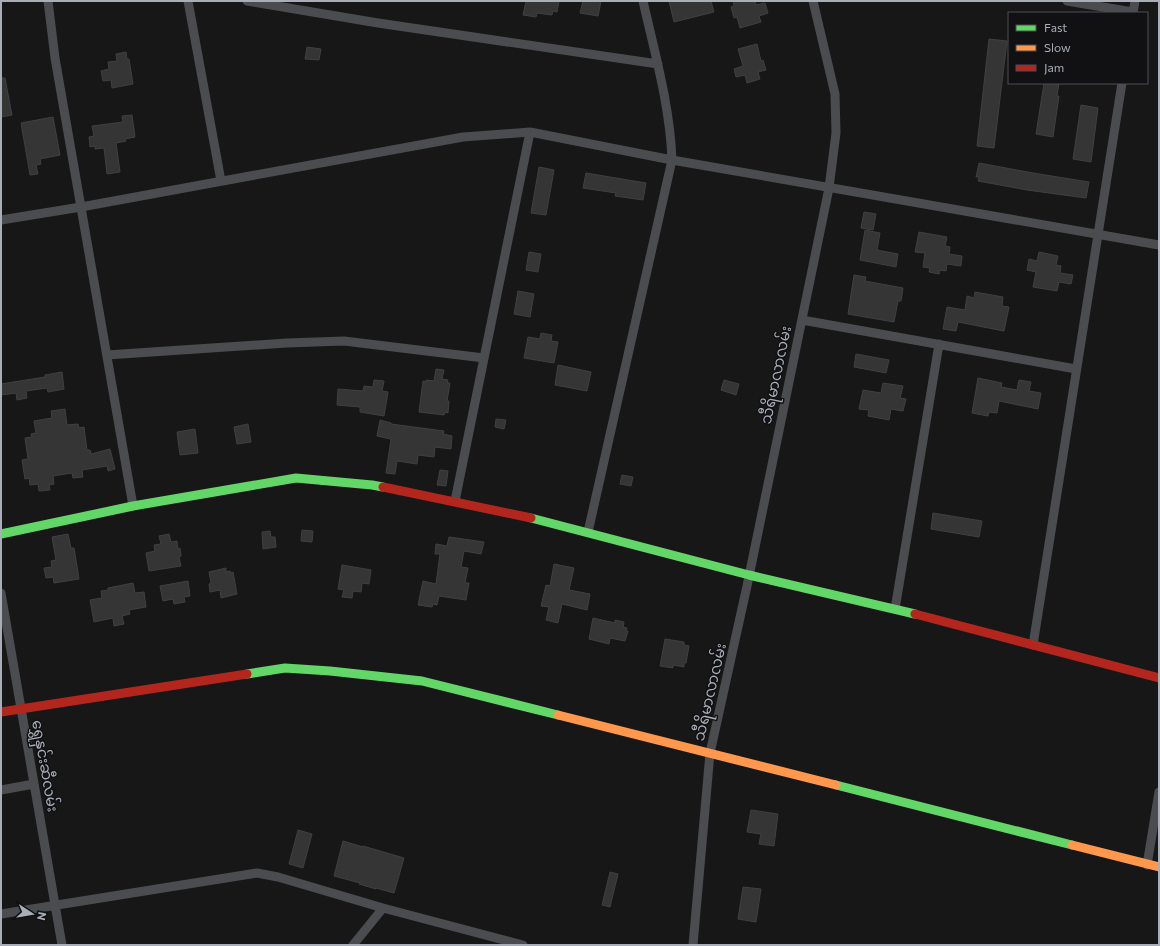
<svg xmlns="http://www.w3.org/2000/svg" width="1160" height="946" font-family="Commissioner,'Noto Sans Myanmar',sans-serif">
<rect width="100%" height="100%" fill="#171717"/>
<path fill="#353536" stroke="#3f4043" d="M526,1H559L557,12L553,11L552,15L537,13L536,17L523,15Z
M583,1H601L598,16L580,13Z
M669,1H711L714,12L674,22Z
M733,1H755L756,5L765,3L768,13L759,16L761,22L740,28L737,17L734,18L731,7L734,6Z
M989,39L1007,41L994,148L977,146Z
M757,44L761,61L763,60L766,70L758,72L760,79L747,83L745,75L736,77L734,69L743,66L738,49Z
M307,47L321,49L319,60L305,59Z
M126,52L127,59H129L133,84L112,88L111,80L103,81L101,71L109,69L108,62L117,61L116,54Z
M1,78H5L12,115L1,117Z
M1044,83H1059L1057,96H1059L1053,137L1036,134Z
M1081,105L1098,108L1091,162L1073,159Z
M132,115L135,137L125,139L126,141L116,143L120,172L107,174L104,148L95,149V146L90,147L89,137L94,136L92,126L123,122L122,116Z
M53,117L60,155L40,159L41,164L36,165L38,174L30,175L21,123Z
M979,163L1033,173L1089,182L1086,198L1027,190L978,181L979,177H976Z
M539,167L554,170L546,215L531,213Z
M586,173L646,183L643,200L615,196L616,193L583,188Z
M864,212L876,214L873,230L861,228Z
M865,230L880,233L877,250L898,254L896,267L860,260Z
M919,232L947,237L945,246L950,247L949,254L962,256L961,266L947,264L946,271L940,270L939,274L929,272L930,268L923,267L925,253L915,252Z
M529,252L541,254L538,272L526,270Z
M1039,252L1058,256L1056,265L1061,266L1060,273L1073,275L1071,284L1059,282L1057,291L1033,287L1036,272L1027,270L1029,259L1037,261Z
M854,275L866,277L865,281L903,288L901,301H898L894,322L848,314Z
M518,291L534,294L530,317L514,314Z
M975,292L1003,297L1002,306L1009,307L1004,331L958,322L956,331L943,329L947,307L965,310L967,296L974,298Z
M541,333L552,335L551,341L558,342L554,363L524,358L528,337L540,339Z
M856,354L889,360L886,373L854,367Z
M558,365L591,372L587,391L555,385Z
M436,369L444,370L442,379L448,380L447,383H450L447,401H449L448,413L445,412L444,415L419,412L423,381L426,382V380L434,381Z
M62,372L64,389L48,392L47,388L26,391L27,398L17,400L16,393L1,395V384L45,377V375Z
M978,378L1002,383L1001,387L1017,390L1019,380L1031,382L1029,391L1041,393L1038,409L999,401L997,413L989,412L988,416L972,413Z
M374,380L384,381L382,391L388,392L384,416L360,412V407L337,405L338,389L363,391L364,386L373,387Z
M724,380L739,384L736,395L721,390Z
M883,383L903,386L900,398L906,399L903,411L891,409L889,420L868,416L869,410L859,409L863,390L881,393Z
M65,409L67,425L78,424L79,428L84,427L87,450H90L91,454L110,449L115,469L108,471L107,466L82,470L83,477L73,478L72,473L53,476L54,484L49,485L50,490L39,491L38,484L30,485L29,478L25,479L22,460L28,459L25,438L32,437L31,434L36,433L34,421L52,418L51,411Z
M496,419L506,420L504,429L495,427Z
M380,420L391,423V424L444,431L443,434L452,436L451,449L435,447L434,457L418,455L417,464L397,461L395,474L386,473L391,439L377,436Z
M248,424L251,442L237,444L234,427Z
M195,429L198,453L180,455L177,432Z
M440,470L448,471L446,486L437,485Z
M622,475L633,477L631,486L620,484Z
M933,513L982,521L979,537L931,529Z
M302,530L313,531L312,542L301,541Z
M270,531L271,537H275L276,547L263,549L262,532Z
M68,534L71,548H74L79,579L54,583L53,577L46,578L44,568L52,567L51,561L56,560L52,537Z
M169,534L171,542L177,541L178,549L180,548L181,556L179,557L181,566L149,571L146,553L155,551L154,545L161,544L159,536Z
M449,537L484,542L481,554L464,551L461,567L468,568L465,583H469L466,600L439,596L437,605L433,604L432,607L418,605L423,581L436,584L440,554H435L436,544L447,546Z
M554,564L574,568L569,590L590,594L587,610L562,604L558,623L546,620L549,607L541,606L546,585L550,586Z
M342,565L371,570L369,584L362,583L361,592L353,591L352,598L342,597L344,590L338,589Z
M226,568V572L230,571L231,573L233,572L237,594L221,598L220,590L210,592L209,584L211,583L209,572Z
M188,581L190,596L184,597L185,602L174,604L173,599L163,601L160,586Z
M133,583L135,593L144,592L146,607L129,610L130,614L122,616L124,624L114,626L113,618L94,622L90,600L102,598L101,591L108,590V588Z
M593,618L615,623V620L624,622L623,627L627,628L626,631H628L625,641L610,638L609,644L589,639Z
M665,639L684,642V645L689,646L686,663H684V667L673,665V668L660,666Z
M751,810L778,814L774,846L759,844L761,834L747,832Z
M298,830L312,834L303,868L289,864Z
M343,841L363,847V846L404,858L394,893L376,888V889L359,884L360,883L334,876Z
M610,872L618,874L610,907L602,905Z
M743,887L761,889L756,922L738,919Z"/>
<g fill="none" stroke-linecap="round" stroke-linejoin="round">
<path stroke="#4b4c50" stroke-width="9" d="M48,1L55,58L133,506
M188,1L221,181
M247,1L378,23L658,64
M1067,1L1133,12
M1133,13L1135,1
M1,220L81,207L463,137L530,132L672,160L1159,245
M802,320L1076,369
M107,355L287,343L344,341L484,358
M455,501L530,132
M588,532L672,160C670,106 655,54 643,1
M1,593L62,945
M895,609L939,344
M1033,645L1122,83
M1,790L34,784
M1147,865L1159,792
M1,914L257,873L278,877L383,908L523,945
M353,945L383,908
M693,945L710,753L747,586L829,188L836,133L835,94L813,1"/>
<path stroke="#63d668" stroke-width="9" d="M531,518L749,575L915,614
M1,534L133,506L296,478L372,485L383,487
M247,674L285,668L330,671L422,681L558,715
M836,785L1072,845"/>
<path stroke="#ff974d" stroke-width="9" d="M558,715L836,785
M1072,845L1159,867"/>
<path stroke="#b3261e" stroke-width="9" d="M383,487L531,518
M915,614L1159,678
M1,712L247,674"/>
</g>
<g text-anchor="middle" stroke-width="3" stroke-linejoin="round" paint-order="stroke">
<g font-size="15" fill="#a8adb8" stroke="#111113">
<text transform="translate(776 375) rotate(-78)" y="5">သီရိမာလာလမ်း</text>
<text transform="translate(710 692) rotate(-77)" y="5">သီရိမာလာလမ်း</text>
<text transform="translate(45 766) rotate(80)" y="5">ရွှေနှင်းဆီလမ်း</text>
</g>
</g>
<rect width="1160" height="946" fill="none" stroke="#a8adb8" stroke-width="4"/>
<rect x="1008" y="12" width="140" height="72" fill="#111113" stroke="#4d4f55"/>
<rect x="1016" y="25" width="20" height="6" fill="#63d668" stroke="#4d4f55"/>
<text x="1044" y="32" font-size="12" fill="#a8adb8">Fast</text>
<rect x="1016" y="45" width="20" height="6" fill="#ff974d" stroke="#4d4f55"/>
<text x="1044" y="52" font-size="12" fill="#a8adb8">Slow</text>
<rect x="1016" y="65" width="20" height="6" fill="#b3261e" stroke="#4d4f55"/>
<text x="1044" y="72" font-size="12" fill="#a8adb8">Jam</text>
<g transform="translate(32 914) rotate(102)" stroke="#111113" stroke-width="3" paint-order="stroke">
<path d="M0-3L7 15L0 10L-7 15Z" fill="#a8adb8"/>
<text y="-6" font-size="11" font-weight="bold" text-anchor="middle" fill="#a8adb8">N</text>
</g>
</svg>
